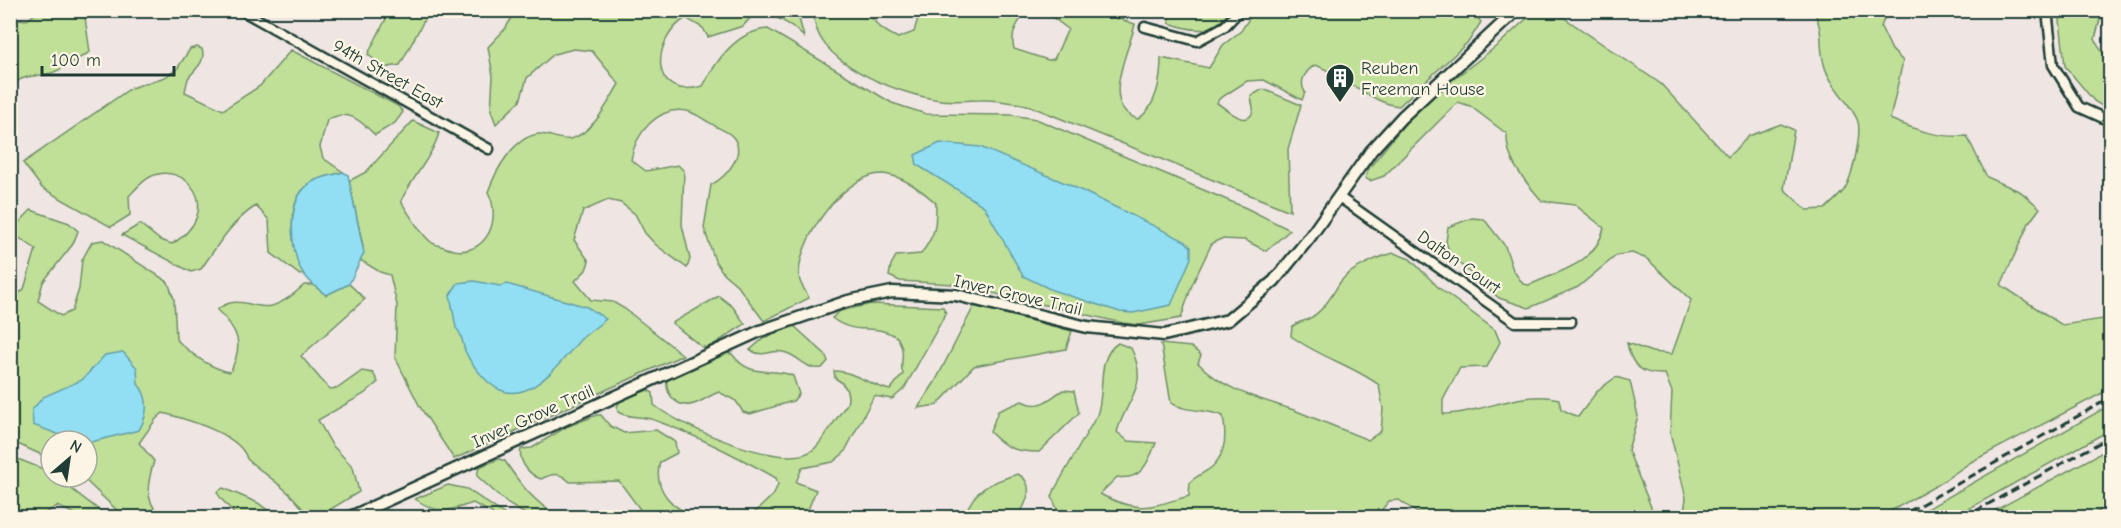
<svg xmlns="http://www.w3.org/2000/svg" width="2121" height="528" font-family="'Comic Neue',sans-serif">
<rect width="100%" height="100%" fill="#efe6e3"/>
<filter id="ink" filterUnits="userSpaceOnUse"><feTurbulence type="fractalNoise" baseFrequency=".0167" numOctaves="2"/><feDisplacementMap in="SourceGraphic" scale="12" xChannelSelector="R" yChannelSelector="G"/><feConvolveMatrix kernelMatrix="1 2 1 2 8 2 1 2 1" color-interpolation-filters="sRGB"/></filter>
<g filter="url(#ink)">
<path fill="#c0e098" stroke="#708e66" stroke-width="1.5" d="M40,10L84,11L90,52C78,58 62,71 48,74C33,77 21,74 11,88V18L27,20Z
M390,11H429L400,65L383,68L368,54Z
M516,11H748L753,15L743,26L708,37L703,28L686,18C651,39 648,102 703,86C716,61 736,31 768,29L892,103L926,114L1012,115L1036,119L1246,208L1290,230L1266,251L1245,240L1221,239L1212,243L1192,285L1181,318L1139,325L1123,323L953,284L900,281L889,276L891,265L896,256L921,254C936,233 936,228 936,203C924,192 905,178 889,175C848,165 792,245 800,281C802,287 807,293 809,298L764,321L737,285L724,274L715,261L704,228L711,185C726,177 748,153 732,136C727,131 717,128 712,124C704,120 696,113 687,111C658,105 635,134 631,160L646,171L678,165L684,171L682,225L690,259L687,268L656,245L645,233L635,214L621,203L608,200L583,211L574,240L589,261L586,270L575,281L591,300L613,302L625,309L683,355L454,459L420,407L395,357L397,305L390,275L380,272L360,260L363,246L349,181L366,172L413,121L439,133C432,157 412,178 401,201C409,214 419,232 431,242C434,244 440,246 444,247C482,263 504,223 488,192C496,170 513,138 538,134C548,133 560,141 570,139C593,134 608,102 619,84L592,51L574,49L554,54L527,78L520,101L496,124L491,111L493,76L488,47L505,29Z
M765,11H797L804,37L792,26Z
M814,11H869C874,25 884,31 898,38L914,32L920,11H1026C1017,24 1010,33 1014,49L1048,60L1054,59L1068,29L1044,11H1094L1135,24C1130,50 1098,106 1138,119C1157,107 1161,78 1161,58L1209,68L1223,45L1241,31L1254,11H1472L1481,22L1469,41L1399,106C1375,104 1357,84 1334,77L1331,72L1316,65C1306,70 1298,81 1305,92L1302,100L1264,80L1247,81L1219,99L1217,103C1226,108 1247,130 1253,111C1254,106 1251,102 1251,96L1263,89L1301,105L1288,149L1290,211L1027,105C1013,103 996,99 981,100C967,100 954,102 940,100C898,94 810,62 814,11Z
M1170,11V10L1230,11C1212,35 1195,32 1169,23Z
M1535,11H1554L1661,84L1728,157L1749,136L1781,124L1794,130L1784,189L1807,210L1825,209C1831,203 1839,197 1844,190C1852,178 1863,132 1857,119C1848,100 1829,85 1824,64C1818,42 1825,35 1814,11H1887L1881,27L1892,50L1903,61L1890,119C1916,130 1938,138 1967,136L1987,177L2021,192L2040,208L2029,223L2001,285L2062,325L2110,318V389L1971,462L1939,484L1880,517H1674L1684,512L1686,498L1670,432L1672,392L1665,374C1641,375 1631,366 1627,343L1652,352L1672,354L1691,300L1647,259L1632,253L1617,255L1578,287L1529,308L1499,298L1451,256L1446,242L1448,227L1472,218L1484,219L1505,246L1513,270L1523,284L1529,285C1560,271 1595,264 1604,228L1575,205L1542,201C1525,180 1506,163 1507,134L1470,106L1458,102L1384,176L1370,181L1365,178L1369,168L1419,106L1498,45Z
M2059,11H2109L2100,19L2095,39L2102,52L2110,58V111L2094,101L2065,66Z
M197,47L202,49C206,62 196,68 189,77C187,80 186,87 185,92L223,110L260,86L291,50L398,106L403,112L395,123L375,135C360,120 348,108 327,120L320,147L323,158L343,172C334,175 320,177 312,182C284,199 290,249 304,273L300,275L271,253L269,220L256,206C231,222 218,245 201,269L191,272L122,235L140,224L160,240L172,244C227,210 185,159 150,177C142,181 135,190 129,196L130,215L111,227L42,188L23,163L131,88L165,77L177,69L190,49Z
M31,210L69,223L78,231L73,244L43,282L38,301L61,316L72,311L79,289L82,260L92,242L103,240L168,282L174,299L176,339C191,354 209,368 230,372C244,345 239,330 217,310C237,293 254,310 272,306C285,302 294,294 304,285H313L326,295L349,284L365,299L301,356L329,389L338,388L362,371L373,373L378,382L364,394L318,420L332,445L353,467L359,492L318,517H307C299,496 265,475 247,459C241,434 186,419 163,413L156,419L139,443L154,461C147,484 144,497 160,517H124L82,477H87V441H51V459L11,441L10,296L15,297L24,289L36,249L15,235L12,230Z
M1394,253L1410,259L1439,288L1495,330L1500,342L1487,367L1460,368L1443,400V414C1481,414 1521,389 1559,399L1561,409L1578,417L1598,390L1616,377L1630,381L1638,416L1628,450L1655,517H1423L1399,500L1389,501L1375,518H1075L1057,509L1052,497L1055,489L1097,415C1106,391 1095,358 1118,343L1131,348C1150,387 1127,397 1117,432L1128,441L1156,443C1148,463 1141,481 1117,477L1100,494C1139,514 1150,507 1189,496L1190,482C1197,475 1207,472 1213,466C1227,452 1226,433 1223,416C1205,408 1188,413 1171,403L1161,344L1191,347L1201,355L1198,363C1226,392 1258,398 1294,410C1319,420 1343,430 1368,440L1381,431L1383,409L1379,385C1352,365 1319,357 1291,336L1292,327C1298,321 1305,322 1312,317C1325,309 1333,293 1341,281C1350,269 1380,256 1394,253Z
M719,296L733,307L745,324L710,347H702L672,323Z
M871,304L943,307L946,313L904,389L892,399L874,396L844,453L833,462L802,468L796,482L816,490L805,517H750L774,494L778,484L776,478C737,456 696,435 654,420C642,415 629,419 618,412L617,407L620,400L648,390L653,393L654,405C678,425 787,474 814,449C823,441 838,415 847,404C850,392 846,384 835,378L834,371C852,370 871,386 890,390L903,374C898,361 908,355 897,337C873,322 856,337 832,318L840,311Z
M974,306L1072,331L1066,349L974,366L937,405L918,408L935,382Z
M794,326L825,354L828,361L822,368C806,371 799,355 783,352C769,349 765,359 750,350L764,338Z
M726,353L732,354C752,381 772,366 793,376L799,394L793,401L750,414L743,412L736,401L719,392C710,395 703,401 694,404C678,409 665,395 667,380Z
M1063,390L1074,391L1079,413L1039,452C1016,452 1005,448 990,432L998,411L1022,401C1040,410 1047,400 1063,390Z
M2110,405V430L1954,517H1913Z
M597,415H601L610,426L624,433L656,430L675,442L677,453L660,462C652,490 674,511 699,517H652L642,512L619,481L570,482C560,472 553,473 541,479C529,475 518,461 521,449L532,448L566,427Z
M2110,448V502L2092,517H1983Z
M10,456L51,472V477H56L108,517H82L57,506L39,517H11Z
M499,459L505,461C521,486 533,500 558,517H530L508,504L477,476L479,467Z
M1018,474C1036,484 1027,502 1018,517H966C967,513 967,508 970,504C979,486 1001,479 1018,474Z
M448,485L467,489L508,517H494L492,513L473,503C447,512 439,515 415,499Z
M223,488L258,503L277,517H236C229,504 222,503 217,492Z"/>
<path fill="#92dff3" stroke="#649ea7" stroke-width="1.5" d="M940,143L980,147L1070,185L1185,241L1191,247V258L1171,305L1133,313L1120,312L1052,290L1023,276L984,206L917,165L915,155Z
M343,172L348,175L364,253L349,284L326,295C314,286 301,275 297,260C290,236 288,196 312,182C320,177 334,175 343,172Z
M474,281L500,286L507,284L587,307L606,319C598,326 588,332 581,339C560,362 525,415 488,382C481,375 470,362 466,353C462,345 463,334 456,328L450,295L458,283Z
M123,352L137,368L138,384C150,398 148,415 139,430L91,442L74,440L33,425L32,410L43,397L82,380L105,355Z"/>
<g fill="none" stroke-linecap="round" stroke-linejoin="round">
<g stroke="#1f3d34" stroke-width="13">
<path id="minor" d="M241,10L489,149
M2047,10L2053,65L2079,107L2110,121
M1145,27L1197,41L1225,26L1240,10
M1339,197L1515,322H1571"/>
</g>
<g stroke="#1f3d34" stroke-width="15">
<path id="tertiary" d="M348,518L760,331L848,301L892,292L956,295L1087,327L1164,335L1228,320L1274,281L1310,237L1371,151L1402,117L1517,10"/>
</g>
<use href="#minor" stroke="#fcf5e5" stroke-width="8"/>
<use href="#tertiary" stroke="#fcf5e5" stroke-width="10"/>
<path stroke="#1f3d34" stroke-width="3" stroke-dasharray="9 4.5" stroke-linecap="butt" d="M1897,518L2110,398
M1963,518L2110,437"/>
</g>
</g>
<defs>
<g id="building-pin" transform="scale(1.5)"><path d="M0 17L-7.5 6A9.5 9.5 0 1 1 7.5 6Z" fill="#1f3d34" stroke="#fcf5e5"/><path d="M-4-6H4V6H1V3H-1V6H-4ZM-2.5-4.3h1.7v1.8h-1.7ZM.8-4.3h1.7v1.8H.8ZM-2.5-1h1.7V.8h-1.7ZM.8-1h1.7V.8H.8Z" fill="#fff"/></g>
</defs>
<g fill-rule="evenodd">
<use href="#building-pin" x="1340" y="78"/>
</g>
<g text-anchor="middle" stroke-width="4.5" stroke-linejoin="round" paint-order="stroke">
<g font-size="18" fill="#1f3d34" stroke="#fcf5e5" text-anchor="start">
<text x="1361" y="74">Reuben<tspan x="1361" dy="21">Freeman House</tspan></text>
</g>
<g font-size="18" fill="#1f3d34" stroke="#fcf5e5">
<text transform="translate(388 74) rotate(29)" y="6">94th Street East</text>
<text transform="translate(1459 262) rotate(35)" y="6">Dalton Court</text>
<text transform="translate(1018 295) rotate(13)" y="6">Inver Grove Trail</text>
<text transform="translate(533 416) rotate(-24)" y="6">Inver Grove Trail</text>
</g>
</g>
<rect width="2121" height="528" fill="none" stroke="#fcf5e5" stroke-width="36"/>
<rect x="18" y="18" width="2085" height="492" fill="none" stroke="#1f3d34" stroke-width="2" filter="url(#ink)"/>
<g transform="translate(69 459) rotate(29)"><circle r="28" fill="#fcf5e5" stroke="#a4ab9e" stroke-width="1.5"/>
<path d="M0-4.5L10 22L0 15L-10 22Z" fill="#1f3d34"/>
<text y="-9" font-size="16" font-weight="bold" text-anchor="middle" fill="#1f3d34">N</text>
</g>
<path d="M42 66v9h132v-9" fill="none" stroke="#1f3d34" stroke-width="3"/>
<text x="51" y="66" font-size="18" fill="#1f3d34" stroke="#fcf5e5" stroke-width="4.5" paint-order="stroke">100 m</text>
</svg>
